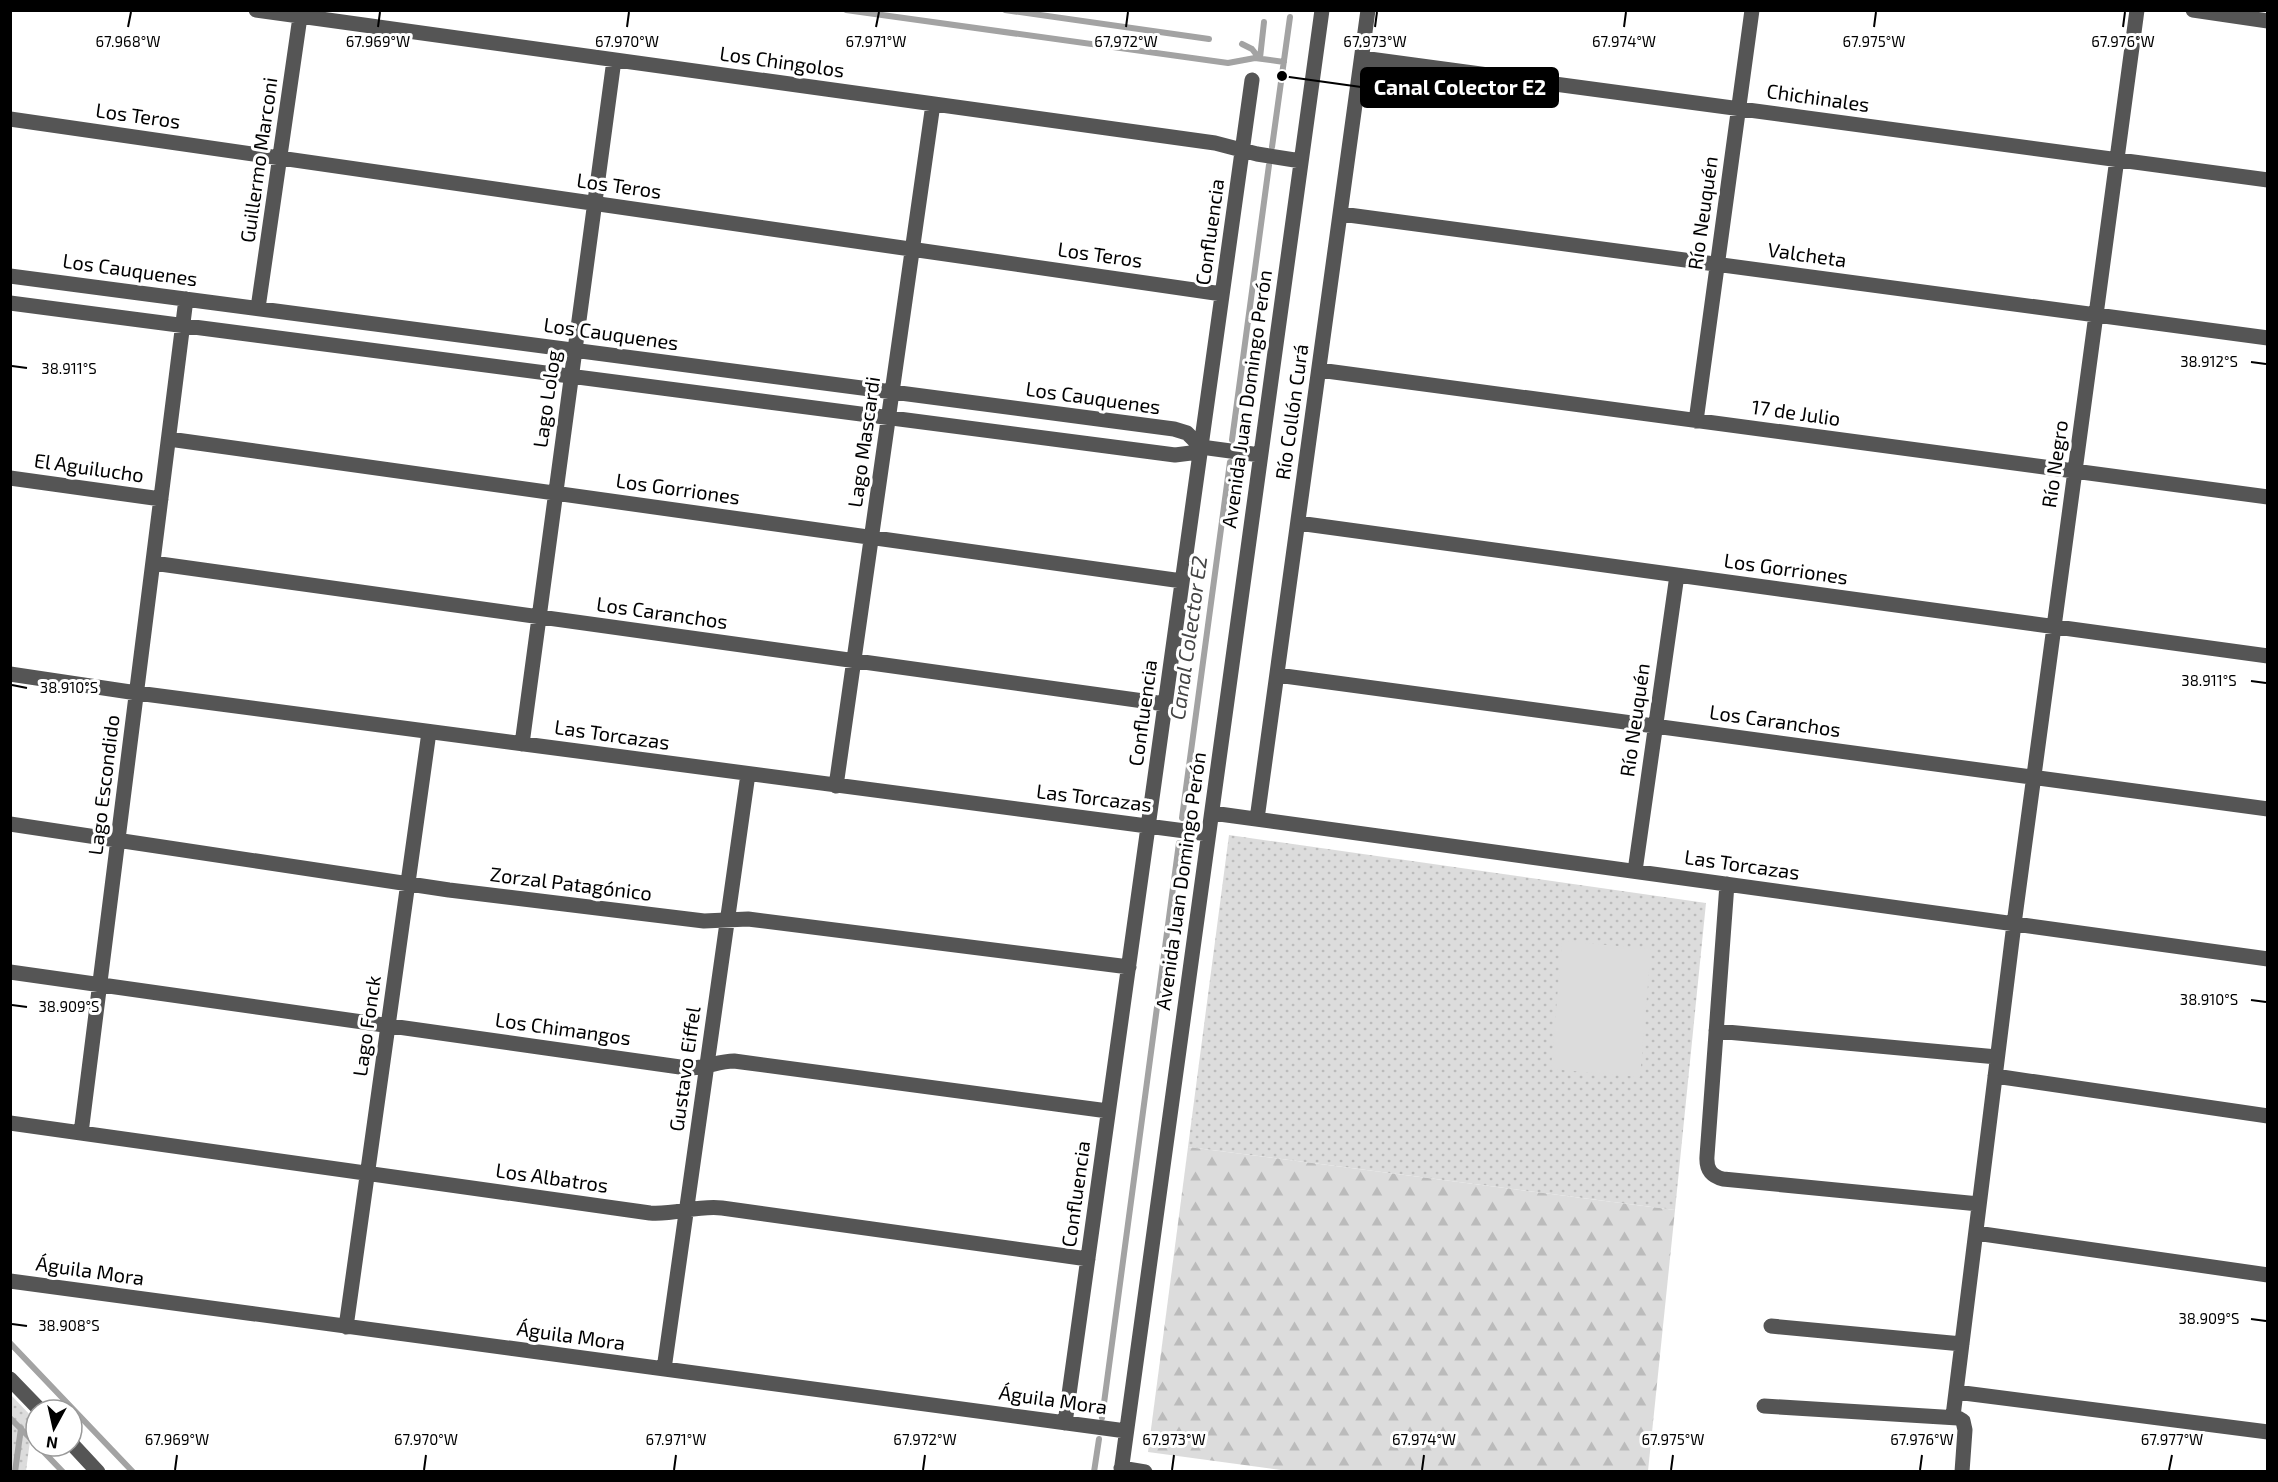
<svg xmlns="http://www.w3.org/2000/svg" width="2278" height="1482" font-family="'Exo 2',sans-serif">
<defs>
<pattern id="grass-dots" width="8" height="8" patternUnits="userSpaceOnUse" patternTransform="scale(1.5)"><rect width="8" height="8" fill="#dcdcdc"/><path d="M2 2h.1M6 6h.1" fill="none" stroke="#bbb" stroke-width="1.8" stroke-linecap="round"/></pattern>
<pattern id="forest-firs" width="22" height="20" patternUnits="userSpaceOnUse" patternTransform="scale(1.5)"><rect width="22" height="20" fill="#dcdcdc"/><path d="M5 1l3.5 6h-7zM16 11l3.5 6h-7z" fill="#bbb"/></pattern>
</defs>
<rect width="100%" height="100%" fill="#fff"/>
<path fill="url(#grass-dots)" d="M1229,835L1706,903L1675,1210L1188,1147Z
M11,1395L33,1418L26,1471H11Z"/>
<path fill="url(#forest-firs)" d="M1188,1147L1675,1210L1648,1471L1296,1472L1148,1452Z"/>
<path fill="#dcdcdc" d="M1562,941L1651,949L1640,1077L1551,1069Z"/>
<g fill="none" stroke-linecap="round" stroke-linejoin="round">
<path stroke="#a3a3a3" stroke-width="6" d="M846,10L1228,63L1255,58L1284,62
M1005,10L1209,39
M1242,44L1252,49L1259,58
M1260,58L1264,22
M1272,147L1290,17
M1232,440L1269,165
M1182,818L1230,462
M10,1343L133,1472
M10,1418L36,1444
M1102,1418L1179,843
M38,1446L63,1472
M15,1472L21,1428
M1094,1472L1099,1439"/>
<path stroke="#555" stroke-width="15" d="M256,10L1215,143L1257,154L1301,161
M2193,10L2268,21
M1362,58L2268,180
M10,119L1222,294
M1341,214L2268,338
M10,276L1174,429L1187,433L1201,447
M10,303L1175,455L1191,453L1201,447L1260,455
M258,308L300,17
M1319,370L2268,497
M1696,421L1752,10
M169,439L1182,581
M10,478L161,499
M1298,523L2268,656
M153,563L1165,704
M10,674L137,693L1208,834
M1277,675L2268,809
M522,744L614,60
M836,786L933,104
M1212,813L2268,959
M1257,819L1368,10
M10,824L449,890L704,921L748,919L1129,967
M1635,871L1677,575
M1727,884L1707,1156C1706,1169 1711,1176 1723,1179L1979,1204
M10,972L687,1068C704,1069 718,1061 734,1061L1108,1111
M1716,1031L1997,1057
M1995,1076L2268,1116
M10,1123L650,1213C675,1215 697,1205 722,1208L1088,1259
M81,1133L186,299
M1976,1233L2268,1275
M10,1281L1126,1431
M1771,1326L1962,1344
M346,1327L429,732
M664,1369L748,774
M10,1379L40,1410
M1956,1392L2268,1432
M1764,1406L1958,1418L1963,1421L1965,1430L1962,1472
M1953,1416L2014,924L2137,10
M1065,1423L1252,80
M72,1444L98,1472
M1121,1468L1145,1472
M1121,1472L1322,10"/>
</g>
<path fill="none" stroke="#000" stroke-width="2" d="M128,27L131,12M378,27L380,12M627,27L629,12M876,27L879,12M1126,27L1128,12M1375,27L1377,12M1624,27L1626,12M1874,27L1876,12M2123,27L2125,12M2251,362L2266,364M12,366L27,368M2251,681L2266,683M12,685L27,688M2251,1000L2266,1002M12,1005L27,1007M2251,1319L2266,1321M12,1324L27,1326M175,1470L177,1455M424,1470L426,1455M674,1470L676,1455M923,1470L925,1455M1172,1470L1174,1455M1422,1470L1424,1455M1671,1470L1673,1455M1920,1470L1922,1455M2169,1470L2172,1455"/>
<g text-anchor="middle" stroke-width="6" stroke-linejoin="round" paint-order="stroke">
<g font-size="20" fill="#000" stroke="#fff">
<text transform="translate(782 62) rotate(8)" y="7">Los Chingolos</text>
<text transform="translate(1818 98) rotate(8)" y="7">Chichinales</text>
<text transform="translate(138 116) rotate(8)" y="7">Los Teros</text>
<text transform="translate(259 160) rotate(-82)" y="7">Guillermo Marconi</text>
<text transform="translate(619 186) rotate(8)" y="7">Los Teros</text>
<text transform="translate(1703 213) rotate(-82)" y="7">Río Neuquén</text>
<text transform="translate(1210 232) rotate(-82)" y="7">Confluencia</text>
<text transform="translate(1100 255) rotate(8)" y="7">Los Teros</text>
<text transform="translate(1807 255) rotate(8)" y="7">Valcheta</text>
<text transform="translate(130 270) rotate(8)" y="7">Los Cauquenes</text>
<text transform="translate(611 334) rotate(8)" y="7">Los Cauquenes</text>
<text transform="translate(1093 398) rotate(8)" y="7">Los Cauquenes</text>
<text transform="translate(547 399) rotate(-82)" y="7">Lago Lolog</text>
<text transform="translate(1247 399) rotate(-82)" y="7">Avenida Juan Domingo Perón</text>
<text transform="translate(1292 412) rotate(-82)" y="7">Río Collón Curá</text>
<text transform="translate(1796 413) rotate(8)" y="7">17 de Julio</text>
<text transform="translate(864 442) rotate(-82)" y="7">Lago Mascardi</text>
<text transform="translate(2055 464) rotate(-82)" y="7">Río Negro</text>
<text transform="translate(89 468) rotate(8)" y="7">El Aguilucho</text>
<text transform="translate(678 489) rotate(8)" y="7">Los Gorriones</text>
<text transform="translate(1786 569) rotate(8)" y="7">Los Gorriones</text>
<text transform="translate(662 613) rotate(8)" y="7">Los Caranchos</text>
<text transform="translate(1143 713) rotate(-82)" y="7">Confluencia</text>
<text transform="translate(1635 720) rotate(-82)" y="7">Río Neuquén</text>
<text transform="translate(1775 721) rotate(8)" y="7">Los Caranchos</text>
<text transform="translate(612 735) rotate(8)" y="7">Las Torcazas</text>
<text transform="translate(104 785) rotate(-83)" y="7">Lago Escondido</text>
<text transform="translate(1094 798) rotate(7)" y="7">Las Torcazas</text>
<text transform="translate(1742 865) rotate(8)" y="7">Las Torcazas</text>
<text transform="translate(1181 881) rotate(-82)" y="7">Avenida Juan Domingo Perón</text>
<text transform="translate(571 884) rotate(7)" y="7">Zorzal Patagónico</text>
<text transform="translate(367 1026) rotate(-82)" y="7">Lago Fonck</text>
<text transform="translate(563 1029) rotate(8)" y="7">Los Chimangos</text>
<text transform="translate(685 1069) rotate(-82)" y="7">Gustavo Eiffel</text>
<text transform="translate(552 1178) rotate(8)" y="7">Los Albatros</text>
<text transform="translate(1076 1194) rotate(-82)" y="7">Confluencia</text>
<text transform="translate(90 1271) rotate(8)" y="7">Águila Mora</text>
<text transform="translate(571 1336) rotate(8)" y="7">Águila Mora</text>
<text transform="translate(1053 1400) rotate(8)" y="7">Águila Mora</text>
</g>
<g font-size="21" font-style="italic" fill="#444" stroke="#fff">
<text transform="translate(1189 638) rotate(-82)" y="7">Canal Colector E2</text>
</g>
</g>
<g font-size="15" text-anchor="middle" fill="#000" stroke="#fff" stroke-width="6" stroke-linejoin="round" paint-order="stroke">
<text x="128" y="47">67.968°W</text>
<text x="378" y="47">67.969°W</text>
<text x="627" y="47">67.970°W</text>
<text x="876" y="47">67.971°W</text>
<text x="1126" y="47">67.972°W</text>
<text x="1375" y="47">67.973°W</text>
<text x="1624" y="47">67.974°W</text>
<text x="1874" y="47">67.975°W</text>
<text x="2123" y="47">67.976°W</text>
<text x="2209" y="367">38.912°S</text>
<text x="69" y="374">38.911°S</text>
<text x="2209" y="686">38.911°S</text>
<text x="69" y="693">38.910°S</text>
<text x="2209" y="1005">38.910°S</text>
<text x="69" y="1012">38.909°S</text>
<text x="2209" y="1324">38.909°S</text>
<text x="69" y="1331">38.908°S</text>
<text x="177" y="1445">67.969°W</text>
<text x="426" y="1445">67.970°W</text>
<text x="676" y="1445">67.971°W</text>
<text x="925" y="1445">67.972°W</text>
<text x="1174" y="1445">67.973°W</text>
<text x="1424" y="1445">67.974°W</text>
<text x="1673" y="1445">67.975°W</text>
<text x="1922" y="1445">67.976°W</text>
<text x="2172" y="1445">67.977°W</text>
</g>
<path fill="none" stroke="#000" stroke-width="2" d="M1282 76L1361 87"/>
<circle fill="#000" stroke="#fff" stroke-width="2" cx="1282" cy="76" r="6"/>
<rect fill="#000" stroke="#000" stroke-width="2" x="1361" y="68" width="197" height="39" rx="6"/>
<g font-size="21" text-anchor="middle" font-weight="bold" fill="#fff">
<text x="1460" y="95">Canal Colector E2</text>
</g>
<rect width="2278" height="1482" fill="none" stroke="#000000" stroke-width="24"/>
<g transform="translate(54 1428) rotate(188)"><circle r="28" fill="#ffffff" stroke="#999999" stroke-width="1.5"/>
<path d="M0-4.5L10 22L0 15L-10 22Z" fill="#000000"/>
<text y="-9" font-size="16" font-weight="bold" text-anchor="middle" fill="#000000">N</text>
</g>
</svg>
